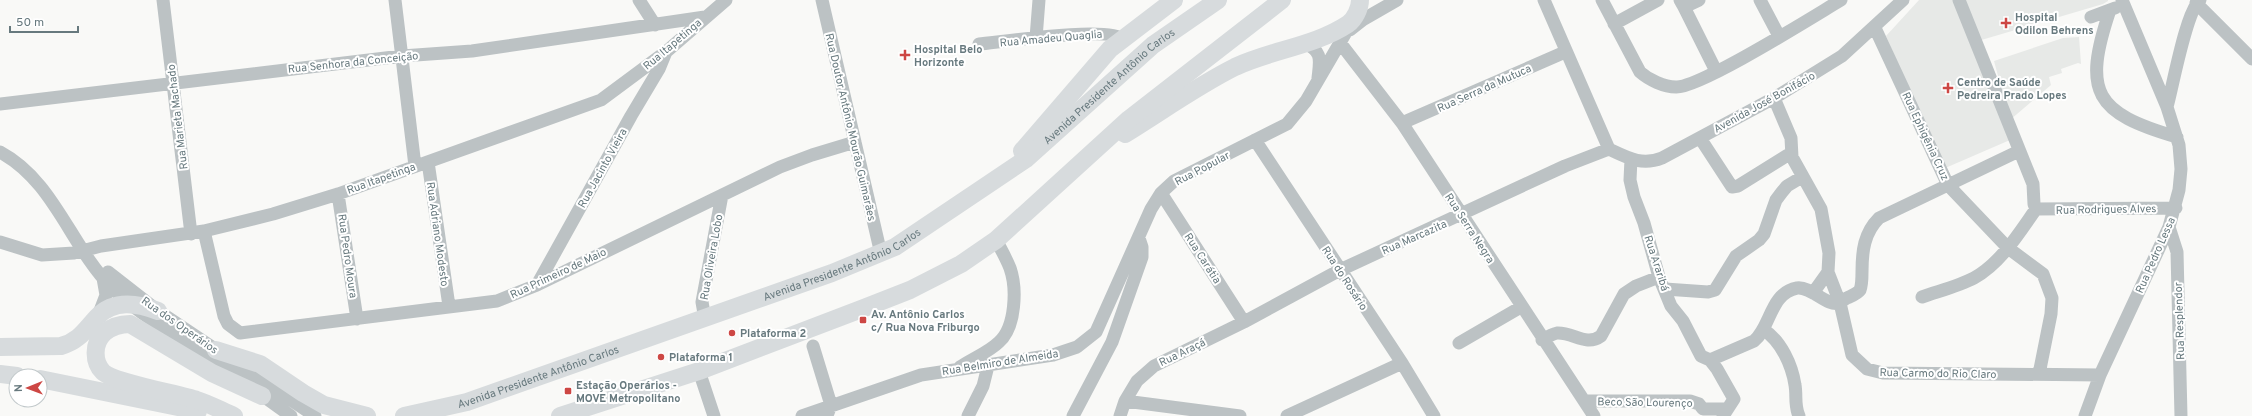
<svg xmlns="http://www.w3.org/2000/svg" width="2252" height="416" font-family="Overpass,sans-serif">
<rect width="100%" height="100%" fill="#f9f9f7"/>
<path fill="#e7e9e7" d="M1919,0H1953L2010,140L1943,169L1886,36Z
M1965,0H2108V1L2103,4L1978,41Z
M2079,37L2081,64L2078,63L2061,69L2062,73L2049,77L2051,85L2010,120L1994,61L2063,38Z"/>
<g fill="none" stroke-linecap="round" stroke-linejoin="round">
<path stroke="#bcc2c4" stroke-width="13" d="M163,0L191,234
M395,0L415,166
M639,0L655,25
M822,0L881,254
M1544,0L1609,149
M1602,0L1640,72C1649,80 1664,87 1676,87C1700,88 1814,16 1841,0
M1680,0L1684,7L1699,0
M1760,0L1779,36
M1959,0L2033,184L2034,204L2036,209
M2196,3L2252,59
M1684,7L1716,71
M2110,10C2082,93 2095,113 2177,137
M2091,17L2115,8
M1614,24L1658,0
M1875,28L1948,185L2008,248L2043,274L2052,298L2051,314L2039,374
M1350,30L1364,19L1397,0
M1036,38L1039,0
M1304,43C1323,51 1320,60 1318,78
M979,44C1001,42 1110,26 1122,39
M1341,44L1402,123L1594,416
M1774,98L1791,138L1792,157L1821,209L1829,253L1828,272L1840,303L1852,355L1867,369L1883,373L2100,375
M0,104L402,56L472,51L705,17
M2167,107C2173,86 2186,11 2200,0
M1402,123L1565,52
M1700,138L1732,187L1738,186L1791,153
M1255,140L1402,363L1434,416
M1609,149C1628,158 1642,166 1662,158L1774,98L1842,56L1903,0
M0,152C54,181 70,245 111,287C135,311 166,329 194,348C227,370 259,393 291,416
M1631,159L1630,180L1634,197L1644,223L1659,277L1671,306L1683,321L1701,356L1710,360L1717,369L1734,399L1723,416
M428,162L449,306
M1161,193L1244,322
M338,194L357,319
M2036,209L2176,208
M2169,227L2177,252L2181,416
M204,231L224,316L228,324L240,333L497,301L537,285L780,167L812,155L855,142
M0,242L42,255L74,253L101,246L204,231L273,214L338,194L601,100L667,51L726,0
M108,272L158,311L315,416
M537,285L631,116L659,69L666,52
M1665,289L1708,292L1715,290L1736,256L1759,240L1764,234L1776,200L1782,192L1787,186L1802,177
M1813,293L1828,272
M1922,297C1939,291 1959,286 1974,278C2001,263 2019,233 2036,209
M98,316L106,295L103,278
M705,319L702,302L722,195
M1764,330C1781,341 1792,365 1795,385C1797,396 1794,405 1799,416
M1542,340C1547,337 1552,334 1557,333C1573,332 1586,347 1601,336L1624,294L1636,286L1659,277
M1459,343L1521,307
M813,346L831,405L828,413
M1710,360L1754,341C1771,327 1770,293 1797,288C1811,286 1827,307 1839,303C1842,302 1844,299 1847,298C1851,296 1857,294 1860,290C1862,285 1862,277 1862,272C1862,251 1864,233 1879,218L2019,151
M960,367C972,359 989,352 999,342C1016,327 1017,288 1010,268C1006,258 1001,249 996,240
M699,371L714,416
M1125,401L1240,416
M1585,401H1690L1699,404L1703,409H1727
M802,416L921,375L1053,355L1077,347L1096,332L1151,209L1161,193L1174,181L1287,124L1306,101L1352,22
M968,416L983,386L988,366
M1073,416L1112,342L1142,257V247L1139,238
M1120,416L1125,401L1137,381L1154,366L1244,322L1340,270L1565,166L1609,149
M1287,416L1402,363
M2085,416L2100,375L2169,227L2179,190L2181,169L2179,145L2167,107L2122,0"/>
<g stroke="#d7dbdd" stroke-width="18">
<path d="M1125,134C1161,112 1197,86 1235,67C1271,50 1315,46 1348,24C1355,19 1360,8 1360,0"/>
<path d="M1022,151L1110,49L1174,0"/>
<path d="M0,347L61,346C79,341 85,330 97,317C114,299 137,303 158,311"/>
<path d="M216,350L260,364L303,393L324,405L367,416"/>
<path d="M0,374L17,376"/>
<path d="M40,379L198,411"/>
<path d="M234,416C222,411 210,404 197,400C179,394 113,382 103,372C93,362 93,343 104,333C111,327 121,324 130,324L212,373L262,396"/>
<path id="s1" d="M404,416L467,402L832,273L895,247L1026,159L1153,45L1218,0"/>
<path d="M560,416L699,371L864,308L910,290L961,264L996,240L1129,119L1282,0"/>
</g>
</g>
<g fill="#cd4744" stroke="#fff" stroke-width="1.5">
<path d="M2004 17h4v4h4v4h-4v4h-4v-4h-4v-4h4z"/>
<path d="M903 49h4v4h4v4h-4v4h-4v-4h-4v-4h4z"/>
<path d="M1946 82h4v4h4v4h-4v4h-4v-4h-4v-4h4z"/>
<rect x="859" y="316" width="8" height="8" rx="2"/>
<circle cx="732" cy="333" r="4"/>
<circle cx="661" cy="357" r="4"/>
<rect x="564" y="387" width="8" height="8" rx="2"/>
</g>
<g text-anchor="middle" stroke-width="4" stroke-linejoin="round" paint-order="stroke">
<g font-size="11" font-weight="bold" fill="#67797e" stroke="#fff" text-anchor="start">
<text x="2015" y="21">Hospital<tspan x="2015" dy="13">Odilon Behrens</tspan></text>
<text x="914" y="53">Hospital Belo<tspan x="914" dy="13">Horizonte</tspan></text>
<text x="1957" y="86">Centro de Saúde<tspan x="1957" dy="13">Pedreira Prado Lopes</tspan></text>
<text x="871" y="318">Av. Antônio Carlos<tspan x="871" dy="13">c/ Rua Nova Friburgo</tspan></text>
<text x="740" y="337">Plataforma 2</text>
<text x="669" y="361">Plataforma 1</text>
<text x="576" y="389">Estação Operários -<tspan x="576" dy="13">MOVE Metropolitano</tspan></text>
</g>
<g font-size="11" fill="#67797e" stroke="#fff">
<text transform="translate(1051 38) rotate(-5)" y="4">Rua Amadeu Quaglia</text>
<text transform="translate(672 44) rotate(-40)" y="4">Rua Itapetinga</text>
<text transform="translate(353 62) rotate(-6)" y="4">Rua Senhora da Conceição</text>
<text dy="4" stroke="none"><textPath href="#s1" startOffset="788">Avenida Presidente Antônio Carlos</textPath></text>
<text transform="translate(1484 88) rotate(-24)" y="4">Rua Serra da Mutuca</text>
<text transform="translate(1764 102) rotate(-29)" y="4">Avenida José Bonifácio</text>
<text transform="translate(177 117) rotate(-97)" y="4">Rua Marieta Machado</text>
<text transform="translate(851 127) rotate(77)" y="4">Rua Doutor Antônio Mourão Guimarães</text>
<text transform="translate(1926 136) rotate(65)" y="4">Rua Ephigênia Cruz</text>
<text transform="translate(602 168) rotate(-61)" y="4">Rua Jacinto Vieira</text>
<text transform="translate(1202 168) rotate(-28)" y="4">Rua Popular</text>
<text transform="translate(381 178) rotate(-20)" y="4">Rua Itapetinga</text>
<text transform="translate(2106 209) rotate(-1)" y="4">Rua Rodrigues Alves</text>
<text transform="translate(1470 228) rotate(57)" y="4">Rua Serra Negra</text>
<text transform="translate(438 234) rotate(82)" y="4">Rua Adriano Modesto</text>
<text transform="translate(1414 237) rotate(-24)" y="4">Rua Marcazita</text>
<text transform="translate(2155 255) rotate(-66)" y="4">Rua Pedro Lessa</text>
<text transform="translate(348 256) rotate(82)" y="4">Rua Pedro Moura</text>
<text transform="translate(711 257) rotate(-80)" y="4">Rua Oliveira Lobo</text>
<text transform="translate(1203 258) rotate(57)" y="4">Rua Carátia</text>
<text transform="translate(1657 263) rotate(72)" y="4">Rua Araribá</text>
<text dy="4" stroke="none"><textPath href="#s1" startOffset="464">Avenida Presidente Antônio Carlos</textPath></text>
<text transform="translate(558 273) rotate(-25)" y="4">Rua Primeiro de Maio</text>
<text transform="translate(1345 278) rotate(57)" y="4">Rua do Rosário</text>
<text transform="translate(2179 321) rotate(-92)" y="4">Rua Resplendor</text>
<text transform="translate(180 325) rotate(35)" y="4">Rua dos Operários</text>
<text transform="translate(1182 352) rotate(-26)" y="4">Rua Araçá</text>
<text transform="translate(1000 362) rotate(-9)" y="4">Rua Belmiro de Almeida</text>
<text transform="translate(1938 373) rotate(1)" y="4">Rua Carmo do Rio Claro</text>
<text dy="4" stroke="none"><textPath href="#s1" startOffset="140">Avenida Presidente Antônio Carlos</textPath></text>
<text transform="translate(1645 402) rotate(1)" y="4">Beco São Lourenço</text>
</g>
</g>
<g transform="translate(28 388) rotate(269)"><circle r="19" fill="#ffffff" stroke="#c2c9cb"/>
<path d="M0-3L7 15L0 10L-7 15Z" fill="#cd4744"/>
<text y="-6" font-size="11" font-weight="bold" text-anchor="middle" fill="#67797e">N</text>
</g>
<path d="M10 26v6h68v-6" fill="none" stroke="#67797e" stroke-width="2"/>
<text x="16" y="26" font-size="12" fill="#67797e" stroke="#ffffff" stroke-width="3" paint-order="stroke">50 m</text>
</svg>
